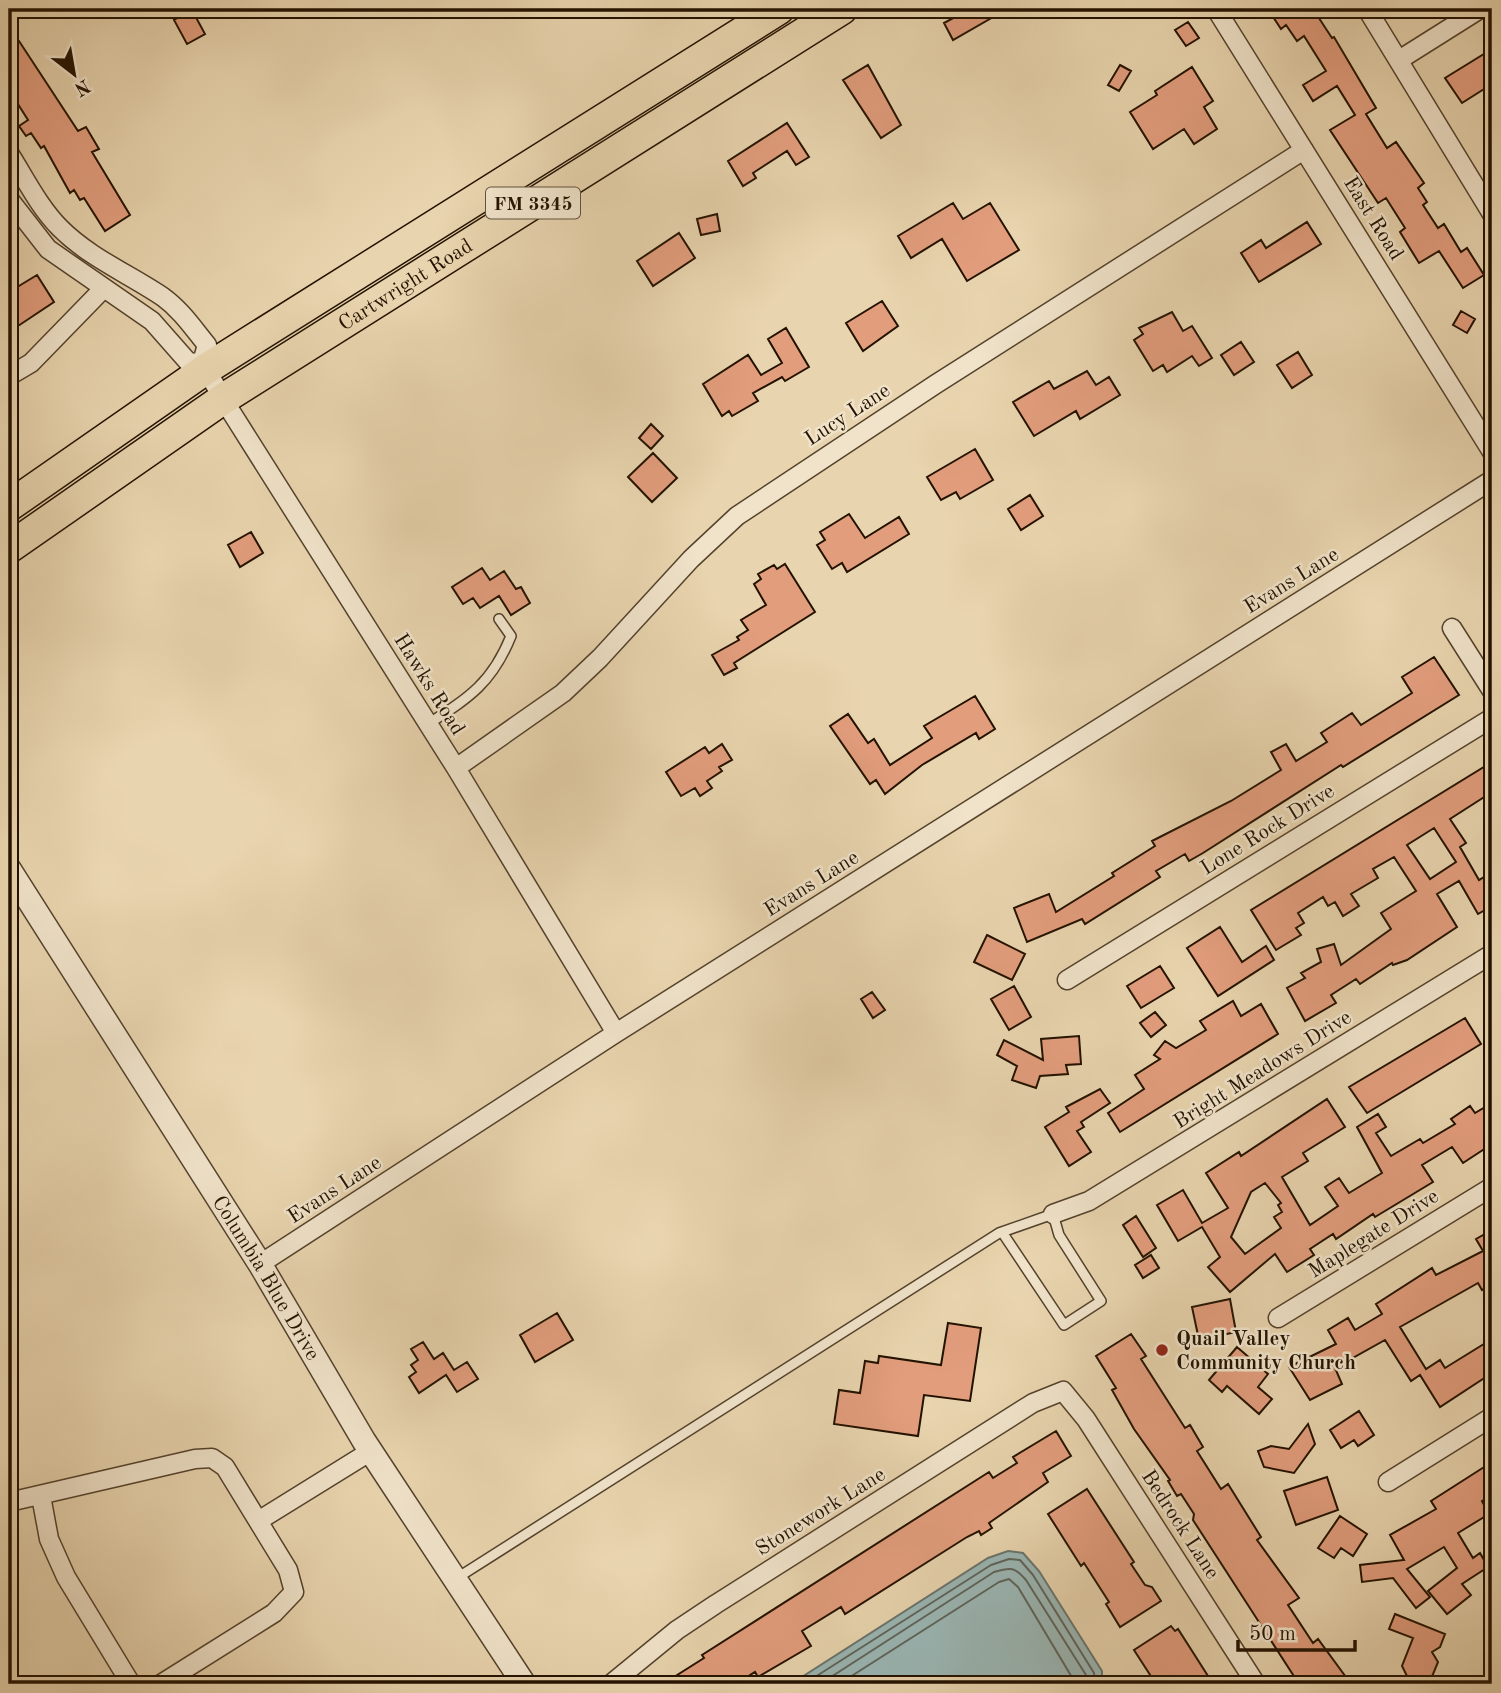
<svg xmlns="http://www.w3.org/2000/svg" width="1501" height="1693" font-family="'Old Standard TT',serif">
<rect width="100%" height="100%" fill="#e8d4ae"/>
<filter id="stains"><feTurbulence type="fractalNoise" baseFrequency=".00286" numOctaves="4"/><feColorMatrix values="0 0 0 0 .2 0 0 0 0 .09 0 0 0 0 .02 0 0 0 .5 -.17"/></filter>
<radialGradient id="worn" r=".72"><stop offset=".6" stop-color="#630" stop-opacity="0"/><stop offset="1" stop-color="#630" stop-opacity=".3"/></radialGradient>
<path fill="#9ab6b4" stroke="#6a746c" stroke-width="2" d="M1008,1551L1023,1553L1039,1571L1102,1671V1684H791L988,1558Z"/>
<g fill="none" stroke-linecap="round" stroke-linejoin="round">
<path stroke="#5e645a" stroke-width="2" d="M804,1684L991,1565L1009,1559L1020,1560L1033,1575L1094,1673L1095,1684
M820,1684L994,1572C1011,1567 1015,1567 1026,1580L1086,1675V1684
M839,1684L999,1582L1009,1579L1018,1587L1076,1684"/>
</g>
<path fill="#e29d7d" stroke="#231200" stroke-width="2" fill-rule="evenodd" d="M955,9H1007L953,40L944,23L959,15Z
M1268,9H1313L1332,38L1334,37L1376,108L1366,114L1387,148L1396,142L1424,183L1418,188L1427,202L1423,205L1438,228L1444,224L1461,252L1467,248L1484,275L1463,288L1439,251L1419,263L1400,232L1405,228L1386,198L1378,203L1330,130L1355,115L1337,86L1313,101L1303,85L1326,71L1304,36L1297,41L1286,25L1281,29Z
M192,10L205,34L187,44L174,20Z
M1188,22L1199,38L1186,46L1175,30Z
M19,41L78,131L86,127L99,149L92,152L130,215L105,231L84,198L80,200L74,190L70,193L44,146L41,148L31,133L26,136L19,126L28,120L9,90V47Z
M1492,49V84L1462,103L1445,78Z
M868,65L901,125L881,138L843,80Z
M1120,65L1131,71L1119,91L1108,85Z
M1192,67L1213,101L1204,107L1217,129L1194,144L1184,129L1153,149L1130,112L1157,95L1155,91Z
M787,123L809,157L796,165L787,151L753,173L756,178L743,186L728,161Z
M953,203L963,219L990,203L1019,250L967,281L942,239L911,258L898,236Z
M717,214L720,231L701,235L697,219Z
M1307,222L1321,244L1259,282L1241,253L1261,240L1266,248Z
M679,233L695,258L653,286L637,261Z
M37,275L54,302L9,332V292Z
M882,301L898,326L863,351L846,323Z
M1461,311L1475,319L1467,333L1453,325Z
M1172,312L1183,331L1192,326L1212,358L1199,366L1192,356L1167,372L1163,365L1153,371L1134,340L1143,334L1139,328Z
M786,328L809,367L785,381L782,377L753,393L758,401L732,416L729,411L722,416L703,384L748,355L761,375L782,363L768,339Z
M1241,342L1254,362L1234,375L1221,355Z
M1298,352L1312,375L1292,388L1277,365Z
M1087,371L1096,385L1109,377L1120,395L1080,419L1076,411L1034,436L1013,402L1049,381L1054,389Z
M651,424L663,436L651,449L639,438Z
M975,449L993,480L960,499L956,492L941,500L927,477Z
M653,453L677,478L652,502L628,477Z
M1030,495L1043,516L1021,530L1008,509Z
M849,514L865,538L899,517L909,534L847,572L842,563L832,569L817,545L825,540L820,532Z
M251,532L263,553L240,567L228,545Z
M785,564L815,612L734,663L737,668L724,675L712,655L739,640L737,637L748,630L741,620L766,605L754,584L761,579L758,574L774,565L777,569Z
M482,568L490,580L504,571L516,589L521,587L530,603L511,615L499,596L480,608L473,598L463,604L452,587Z
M1434,657L1459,695L1343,767L1341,765L1203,853L1189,861L1185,854L1156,871L1160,877L1085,924L1082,919L1027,942L1014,908L1049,894L1056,912L1114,876L1112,873L1155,846L1152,841L1231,801L1281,770L1271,752L1286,744L1296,761L1327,742L1321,733L1352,713L1361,725L1412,693L1402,677Z
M975,696L995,729L979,739L976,733L922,765L885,794L876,780L870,784L830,726L848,714L868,743L874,739L890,765L932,738L924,726Z
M722,744L732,760L719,767L722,771L707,781L712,788L700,796L695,788L681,796L666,772L705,747L709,753Z
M1492,762V792L1450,819L1466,843L1460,847L1479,880L1492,872V906L1478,914L1459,881L1437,894L1457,927L1407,960L1393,965L1392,963L1360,984L1356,979L1331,995L1336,1003L1305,1021L1287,988L1305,978L1301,973L1321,962L1317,949L1334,944L1341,965L1391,929L1381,913L1416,891L1394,857L1373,869L1378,878L1351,894L1359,906L1343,916L1335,902L1328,906L1323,897L1298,913L1304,923L1296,928L1301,935L1276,950L1251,910ZM1434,828L1456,862L1430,879L1407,845Z
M1220,927L1242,962L1266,946L1274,960L1218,996L1187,948Z
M987,935L1025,954L1012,980L974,962Z
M1160,966L1174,988L1141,1008L1127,986Z
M1014,986L1031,1017L1009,1030L991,999Z
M872,992L885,1010L873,1018L861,999Z
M1233,1001L1241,1016L1261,1004L1278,1034L1120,1132L1108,1113L1144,1089L1135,1075L1160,1059L1154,1055L1165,1041L1176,1048L1206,1030L1200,1021Z
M1155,1012L1166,1025L1151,1037L1140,1023Z
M1465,1018L1481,1044L1367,1113L1349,1087Z
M1079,1036L1081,1064L1066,1065L1068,1074L1040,1076L1036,1088L1012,1080L1017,1066L997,1055L1004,1040L1043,1060L1041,1039Z
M1100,1089L1110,1103L1081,1122L1084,1127L1077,1131L1091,1152L1069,1166L1045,1127L1069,1112L1066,1107Z
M1327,1099L1345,1127L1303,1153L1308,1161L1282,1177L1310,1225L1338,1206L1325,1187L1339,1178L1349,1193L1382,1173L1357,1127L1378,1114L1386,1127L1376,1133L1391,1156L1420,1139L1423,1143L1455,1124L1451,1119L1470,1106L1475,1113L1492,1103V1144L1463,1163L1452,1147L1422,1165L1433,1182L1375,1217L1373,1214L1336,1239L1333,1234L1310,1249L1314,1255L1287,1272L1275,1254L1230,1292L1208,1267L1220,1257L1202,1227L1178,1241L1157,1205L1183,1190L1202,1223L1228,1208L1206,1173L1239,1152L1241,1156ZM1265,1183L1281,1203L1278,1205L1282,1212L1274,1217L1281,1228L1245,1254L1231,1237L1251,1192Z
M1136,1216L1156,1248L1143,1257L1123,1225Z
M1492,1230V1284L1482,1290L1478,1283L1400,1327L1426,1369L1440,1360L1445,1368L1492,1339V1373L1440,1407L1420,1375L1411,1381L1385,1340L1335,1368L1342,1384L1310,1400L1289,1367L1336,1344L1328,1330L1348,1318L1355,1330L1382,1314L1376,1304L1432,1268L1436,1275L1483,1251L1476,1239Z
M1151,1255L1159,1268L1143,1278L1135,1265Z
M1230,1299L1236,1332L1199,1340L1192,1307Z
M557,1313L573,1340L535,1362L520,1335Z
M948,1323L981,1328L970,1401L924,1395L918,1436L834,1424L839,1390L860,1393L865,1361L878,1363L879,1356L941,1365Z
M1131,1334L1146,1356L1141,1359L1185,1428L1190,1425L1203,1447L1197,1451L1221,1489L1228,1484L1261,1537L1257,1540L1299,1598L1288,1605L1313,1643L1318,1639L1351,1684H1299L1193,1520L1194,1514L1181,1494L1177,1496L1168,1481L1170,1480L1134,1429L1112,1390L1116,1388L1096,1356Z
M423,1342L434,1359L443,1353L454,1370L467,1362L478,1379L457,1392L446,1375L419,1393L409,1377L416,1372L411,1365L418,1360L411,1349Z
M1237,1347L1268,1374L1258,1387L1272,1399L1259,1414L1227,1386L1222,1392L1209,1380Z
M1359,1411L1374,1435L1358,1446L1354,1440L1341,1448L1330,1430Z
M1308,1424L1315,1444L1294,1473L1264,1467L1258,1451L1271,1446L1289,1449Z
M1056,1431L1071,1456L1043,1473L1048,1482L989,1523L992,1528L981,1535L979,1531L967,1537L845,1614L841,1607L802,1631L811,1646L758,1677L755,1672L736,1684H663L704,1658L702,1655L989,1472L993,1478L1017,1463L1013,1457Z
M1492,1462V1495L1482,1501L1489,1514L1458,1533L1473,1558L1480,1553L1488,1567L1462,1584L1471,1595L1447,1614L1428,1591L1457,1568L1444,1547L1407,1569L1430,1597L1416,1608L1393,1578L1362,1582L1360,1565L1404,1560L1390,1535L1436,1509L1431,1501Z
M1327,1477L1338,1510L1296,1525L1284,1491Z
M1087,1489L1134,1562L1131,1564L1145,1585L1152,1587L1161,1601L1120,1627L1106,1604L1109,1602L1084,1563L1081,1566L1048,1514Z
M1340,1516L1367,1534L1353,1556L1341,1548L1334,1558L1318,1548Z
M1395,1614L1445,1634L1440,1647L1432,1652L1438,1662L1429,1684H1393L1407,1676L1402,1666L1413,1638L1389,1629Z
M1171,1626L1175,1631L1178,1629L1208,1676L1196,1684H1156L1134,1650Z"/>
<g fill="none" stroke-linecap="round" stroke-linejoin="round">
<g stroke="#54422c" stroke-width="12">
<path id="service" d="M428,724C470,697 492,683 511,636L499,619
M457,1578L999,1233L1053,1214L1059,1235L1101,1301L1064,1325L1002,1232"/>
</g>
<g stroke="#54422c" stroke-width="21">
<path id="minor" d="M1216,9L1492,452
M1367,9L1492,214
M1399,60L1480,9
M9,153C25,178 39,207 60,228C90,258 129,274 163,297C181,310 193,328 207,345L202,362L223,399L456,768L616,1033
M9,199L48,249L152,321L189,363L202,362
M9,376L31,363L104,288
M1452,628L1492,691
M456,768L563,693L600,658L691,559L737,516L936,384L1304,150
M1067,980L1492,718
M1053,1214L1089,1201L1492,954
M260,1264L616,1033L1492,480
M1278,1318L1492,1187
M1388,1482L1492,1417
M41,1496L49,1539L66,1577L131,1684
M9,1502L195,1459L212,1458L225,1467L288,1570L294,1592L274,1613L161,1684
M258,1521L371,1451
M611,1684L677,1630L716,1604L1033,1403L1063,1391L1086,1419L1256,1684"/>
</g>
<g stroke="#54422c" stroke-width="26">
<g id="tertiary">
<path id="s1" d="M9,869L260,1264L364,1441L524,1684"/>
</g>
</g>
<g stroke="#231200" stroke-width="33">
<g id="primary">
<path d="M9,506L206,369L779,9"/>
<path id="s2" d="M9,548L223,399L842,9"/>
</g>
</g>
<use href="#service" stroke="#f0e3ca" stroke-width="9"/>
<use href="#minor" stroke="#f0e3ca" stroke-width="18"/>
<use href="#tertiary" stroke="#f0e3ca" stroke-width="23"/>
<use href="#primary" stroke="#e8d4ae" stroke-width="30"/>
</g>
<circle fill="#8f2418" stroke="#f0e3ca" stroke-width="2.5" cx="1162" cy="1350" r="7"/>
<g text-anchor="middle" stroke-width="5" stroke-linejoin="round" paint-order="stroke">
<rect fill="#f0e3ca" stroke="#60513d" stroke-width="2" x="486" y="187.5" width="94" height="31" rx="5"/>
<g font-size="19" font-weight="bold" fill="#231200">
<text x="533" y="210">FM 3345</text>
</g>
<g font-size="21" fill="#231200" stroke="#f0e3ca">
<text transform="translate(1374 218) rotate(58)" y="7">East Road</text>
<text dy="7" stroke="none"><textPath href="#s2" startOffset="476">Cartwright Road</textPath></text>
<text transform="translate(847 414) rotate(-33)" y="7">Lucy Lane</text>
<text transform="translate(1291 580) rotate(-32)" y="7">Evans Lane</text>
<text transform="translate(430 684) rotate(58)" y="7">Hawks Road</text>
<text transform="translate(1267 829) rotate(-32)" y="7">Lone Rock Drive</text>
<text transform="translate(811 883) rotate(-32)" y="7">Evans Lane</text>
<text transform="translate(1262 1069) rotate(-32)" y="7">Bright Meadows Drive</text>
<text transform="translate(334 1189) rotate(-33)" y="7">Evans Lane</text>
<text transform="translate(1373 1233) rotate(-32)" y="7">Maplegate Drive</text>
<text dy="7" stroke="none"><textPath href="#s1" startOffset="483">Columbia Blue Drive</textPath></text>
<text transform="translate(820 1511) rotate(-32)" y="7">Stonework Lane</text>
<text transform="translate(1181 1524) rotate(57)" y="7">Bedrock Lane</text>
</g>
<g font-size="21" font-weight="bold" fill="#231200" stroke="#f0e3ca" text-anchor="start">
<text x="1176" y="1345">Quail Valley<tspan x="1176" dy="24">Community Church</tspan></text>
</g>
</g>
<rect width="1501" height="1693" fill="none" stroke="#e8d4ae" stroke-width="35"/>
<rect x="10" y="10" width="1480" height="1672" fill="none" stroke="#231200" stroke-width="3.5"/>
<rect x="18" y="18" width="1466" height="1658" fill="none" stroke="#231200" stroke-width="2"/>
<g transform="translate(74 74) rotate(149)" stroke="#f0e3ca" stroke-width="5" paint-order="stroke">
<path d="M0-5L12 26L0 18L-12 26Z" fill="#231200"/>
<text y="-10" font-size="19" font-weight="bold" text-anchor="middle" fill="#231200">N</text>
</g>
<path d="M1238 1640v10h117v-10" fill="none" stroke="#231200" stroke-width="3.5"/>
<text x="1249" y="1640" font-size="21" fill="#231200" stroke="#f0e3ca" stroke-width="5" paint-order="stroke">50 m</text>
<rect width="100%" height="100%" filter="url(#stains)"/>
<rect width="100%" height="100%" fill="url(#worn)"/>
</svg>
